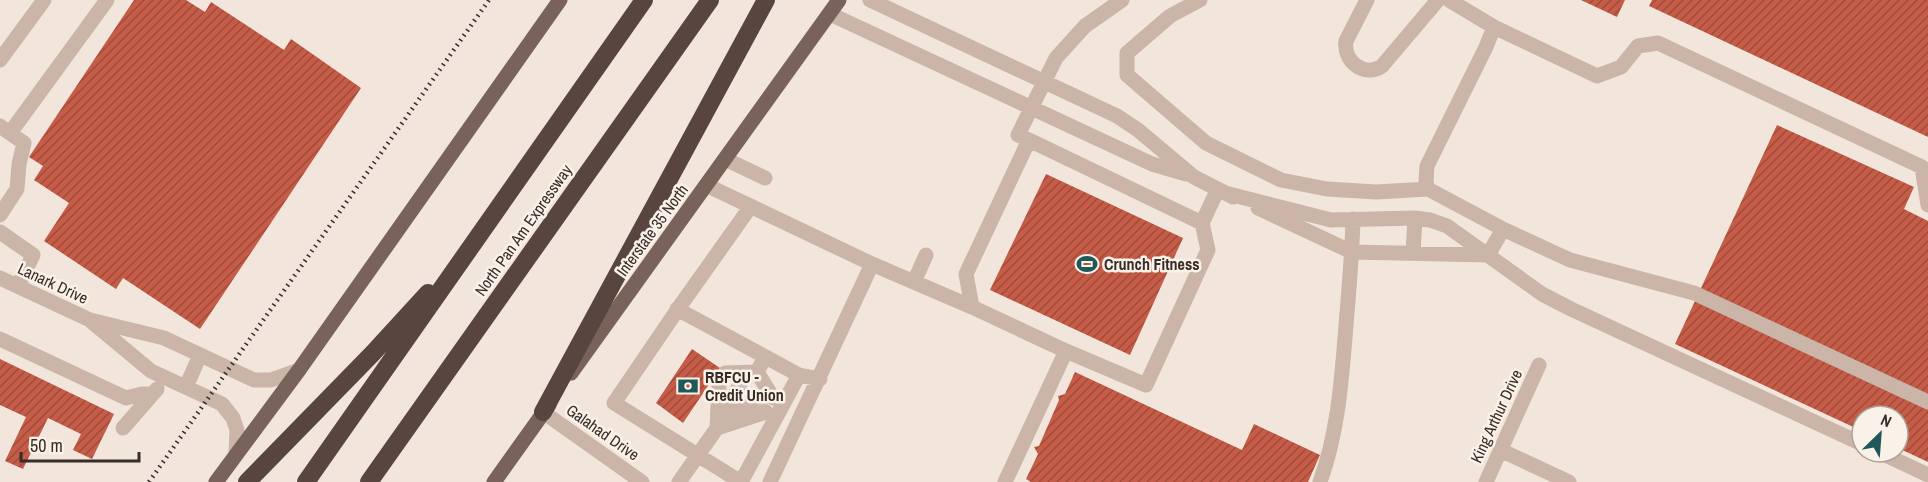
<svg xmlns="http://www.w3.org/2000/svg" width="1928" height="482" font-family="'Archivo Narrow',sans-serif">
<defs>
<pattern id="building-hatch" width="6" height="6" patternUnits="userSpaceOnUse" patternTransform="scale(1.5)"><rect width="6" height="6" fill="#c55c47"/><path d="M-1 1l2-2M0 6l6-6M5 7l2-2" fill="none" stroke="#a14c3b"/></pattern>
</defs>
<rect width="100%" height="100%" fill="#f2e6dc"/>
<path fill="url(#building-hatch)" d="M134,0H186L205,12L211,2L284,50L291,39L361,88L200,329L123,278L116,289L44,241L69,203L34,180L43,166L29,157Z
M1581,0H1625L1617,17Z
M1652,0H1928V137L1649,6Z
M1777,125L1914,187L1904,209L1928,221V462L1898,448V416H1862V431L1675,344Z
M1046,174L1183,238L1130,355L990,290Z
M692,349L720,368L683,423L656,403Z
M0,359L114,414L92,459L73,450L81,434L48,418L23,469L5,461L26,417L0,405Z
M1075,372L1242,450L1254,424L1320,455L1308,482H1031L1026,479L1038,454L1034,447L1039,446L1059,400L1058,396L1065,394Z"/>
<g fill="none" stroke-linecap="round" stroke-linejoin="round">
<path stroke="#cdc1b8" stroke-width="15" stroke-dasharray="15 8" stroke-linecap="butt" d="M735,394L741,382
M758,407L765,394"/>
<path stroke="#cab5a8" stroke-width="15" d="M870,0L1117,116L1138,130L1194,177L1233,197
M1200,0L1170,16L1127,53V75L1206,143L1281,180L1327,189L1376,192L1428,189
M1367,0L1346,41C1343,61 1364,78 1382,66L1438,0
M1449,0L1494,27L1597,76L1621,67L1638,46L1658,43L1922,167L1928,205
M830,14L1152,164L1186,174
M0,60L44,0
M0,126L24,143L19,164L17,189L0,215
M10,133L107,0
M1029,140L1202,223L1218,189
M725,159L765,178
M706,185L872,264L972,307L1066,351L1005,482
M1225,193L1331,220L1415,218L1430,220L1447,226L1542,294L1571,309L1862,444
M1258,208L1352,252L1488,255
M1503,229L1570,260L1694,293L1928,402
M0,232L33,255L18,286
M1413,253L1415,218
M1488,255L1503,229L1428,189L1426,182L1427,166L1486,47L1494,27
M0,278L90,320L164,338L254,380H271L299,370
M914,282L926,255
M972,307L966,274L1029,140L1018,135L1056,58L1085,26L1122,0
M677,309L799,375
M92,322L151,371L222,404L233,418L237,430L236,453
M0,339L126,398L142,394H152
M1066,351L1146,385L1208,250L1202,223
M757,372L773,398
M725,373L757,372L765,357
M186,387L200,355
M543,412L642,482
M729,419L751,403
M719,423L735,394
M123,428L157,389
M717,428L766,412
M1500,450L1569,482
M1879,452L1928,475
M679,482L717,428L719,385
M741,482L614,403L680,306L751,206
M741,482L799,375L820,379
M770,482L872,264
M1320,482C1337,435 1341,387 1345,338C1348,299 1352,259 1353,219
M1486,482L1539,365"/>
<path stroke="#79625a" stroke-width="15" d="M571,373L839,0
M216,482L299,370L560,0
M494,482L549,405"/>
<path stroke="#584540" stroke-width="18" d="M543,412L766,0
M247,482L373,353L428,293
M306,482L644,0
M369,482L710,0"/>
<path stroke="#372c28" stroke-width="4.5" stroke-dasharray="1.5 4.5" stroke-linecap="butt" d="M149,482L489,0"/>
</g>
<defs>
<g id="stadium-bare" transform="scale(1.62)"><path d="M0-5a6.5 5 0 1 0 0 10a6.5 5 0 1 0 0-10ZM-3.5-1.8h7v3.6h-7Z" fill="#1e5858" stroke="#faf1e9" stroke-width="2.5" paint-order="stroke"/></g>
<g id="bank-bare" transform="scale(1.62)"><path d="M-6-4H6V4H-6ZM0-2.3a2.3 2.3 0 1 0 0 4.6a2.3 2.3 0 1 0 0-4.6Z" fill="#1e5858" stroke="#faf1e9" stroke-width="2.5" paint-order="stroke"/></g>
</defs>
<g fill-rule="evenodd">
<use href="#stadium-bare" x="1087" y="264"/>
<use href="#bank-bare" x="688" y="386"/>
</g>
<g text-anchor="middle" stroke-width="5" stroke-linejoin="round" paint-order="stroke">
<g font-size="16" fill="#372c28" stroke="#faf1e9">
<text transform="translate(523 230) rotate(-55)" y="6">North Pan Am Expressway</text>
<text transform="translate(652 230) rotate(-54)" y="6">Interstate 35 North</text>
<text transform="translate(53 283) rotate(25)" y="6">Lanark Drive</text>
<text transform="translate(1496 416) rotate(-65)" y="6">King Arthur Drive</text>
<text transform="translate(603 432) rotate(35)" y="6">Galahad Drive</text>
</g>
<g font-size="16" font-weight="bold" fill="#372c28" stroke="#faf1e9" text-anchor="start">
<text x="1104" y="270">Crunch Fitness</text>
<text x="705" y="383">RBFCU -<tspan x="705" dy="18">Credit Union</tspan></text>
</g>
</g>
<g transform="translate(1880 434) rotate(25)"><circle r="28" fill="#faf1e9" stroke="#aca29c" stroke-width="1.5"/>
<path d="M0-4.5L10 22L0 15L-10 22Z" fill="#1e5858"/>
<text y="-9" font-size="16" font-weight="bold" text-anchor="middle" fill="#372c28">N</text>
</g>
<path d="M21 452v9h118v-9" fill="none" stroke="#372c28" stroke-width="3"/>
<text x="30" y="452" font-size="18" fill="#372c28" stroke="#faf1e9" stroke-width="4.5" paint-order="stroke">50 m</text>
</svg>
